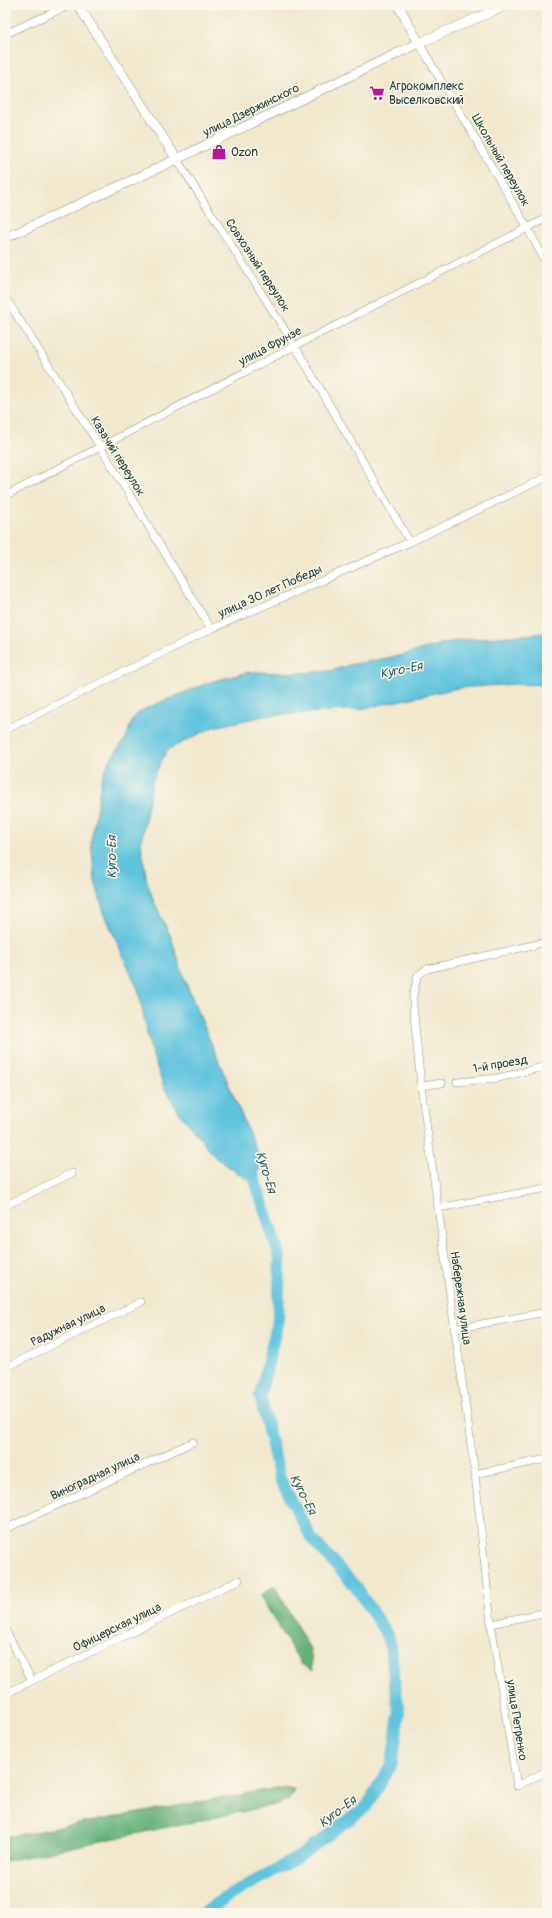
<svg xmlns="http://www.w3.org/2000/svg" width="552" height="1918" font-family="Pangolin,sans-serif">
<rect width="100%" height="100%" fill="#fbf7ec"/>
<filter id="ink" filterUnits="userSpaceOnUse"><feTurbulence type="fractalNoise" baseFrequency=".025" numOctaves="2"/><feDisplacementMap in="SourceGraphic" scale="8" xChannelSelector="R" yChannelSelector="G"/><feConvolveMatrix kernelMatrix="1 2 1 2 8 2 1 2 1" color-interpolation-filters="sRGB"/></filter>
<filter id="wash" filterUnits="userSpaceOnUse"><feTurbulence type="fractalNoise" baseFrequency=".012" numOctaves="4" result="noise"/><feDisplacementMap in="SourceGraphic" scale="16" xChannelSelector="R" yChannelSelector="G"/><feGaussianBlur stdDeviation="0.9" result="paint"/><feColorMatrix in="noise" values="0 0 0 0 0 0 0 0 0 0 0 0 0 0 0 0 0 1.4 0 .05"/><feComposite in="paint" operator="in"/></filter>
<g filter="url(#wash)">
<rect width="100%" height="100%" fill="#f1e8ce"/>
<path fill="#65b17a" stroke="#427757" d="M274,1585L310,1649L313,1670L301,1664L260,1596Z
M277,1788L294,1789L289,1800L274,1805L5,1861V1837Z"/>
<path fill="#60c4de" stroke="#408089" d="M547,633V685L514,684L458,688L360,709L264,716L213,727L167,750L152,780L141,844L147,882L154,902L171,937L185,981L257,1152L260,1171L247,1179L216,1158L178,1111L164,1087L150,1047L138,989L105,915L95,881L91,841L102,777L110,760L126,738L132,721L138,713L147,708L210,682L249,672L298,673L331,671L349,665L403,655L440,644L462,640Z"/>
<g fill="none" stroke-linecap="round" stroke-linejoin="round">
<path stroke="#60c4de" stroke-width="12" d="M204,1913L228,1896L300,1856L367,1806L392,1764L399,1713L389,1638L356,1587L312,1539L280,1479L260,1396L278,1320L280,1258L249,1161"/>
</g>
</g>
<g filter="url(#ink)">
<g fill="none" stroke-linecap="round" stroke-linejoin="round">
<g stroke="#889281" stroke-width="8">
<path id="minor" d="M5,34L70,5
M419,43L527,227L547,265
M176,158L295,346L410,542
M5,297L101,448L211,629
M5,496L295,346L547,218
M5,730L211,629L410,542L547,477
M547,942L427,969L418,975L413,995V1005L421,1086L475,1474L491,1624L517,1786L547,1771
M457,1082L498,1078L547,1066
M421,1086L442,1083
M5,1206L72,1173
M438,1208L547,1188
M454,1329L547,1312
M5,1368L141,1302
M475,1474L547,1459
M5,1529L193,1442
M491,1624L547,1612
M5,1629L32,1681
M5,1694L239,1580"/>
</g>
<g stroke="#889281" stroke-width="10">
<path id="tertiary" d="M78,5L176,158
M398,5L419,43
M5,238L137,178L419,43L507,5"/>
</g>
<use href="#minor" stroke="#fff" stroke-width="7"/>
<use href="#tertiary" stroke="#fff" stroke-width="9"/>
</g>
</g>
<defs>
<g id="supermarket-bare" transform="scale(1.2)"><path d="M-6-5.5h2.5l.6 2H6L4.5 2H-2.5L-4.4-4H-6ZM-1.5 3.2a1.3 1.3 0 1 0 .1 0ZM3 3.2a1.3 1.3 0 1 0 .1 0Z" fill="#b5179e" stroke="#fbf7ec" stroke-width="2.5" paint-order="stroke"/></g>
<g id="shop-bare" transform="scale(1.2)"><path d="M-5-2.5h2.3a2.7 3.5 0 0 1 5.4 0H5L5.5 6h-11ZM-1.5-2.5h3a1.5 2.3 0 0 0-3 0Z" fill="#b5179e" stroke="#fbf7ec" stroke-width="2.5" paint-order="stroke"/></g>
</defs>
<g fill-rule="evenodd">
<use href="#supermarket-bare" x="377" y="93"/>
<use href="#shop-bare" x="219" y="152"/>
</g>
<g text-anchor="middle" stroke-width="3" stroke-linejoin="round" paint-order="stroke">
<g font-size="12" fill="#1f3d34" stroke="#fbf7ec" text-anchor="start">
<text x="389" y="90">Агрокомплекс<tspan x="389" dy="14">Выселковский</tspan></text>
<text x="231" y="156">Ozon</text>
</g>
<g font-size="12" fill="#1f3d34" stroke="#fbf7ec">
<text transform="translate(251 110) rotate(-26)" y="4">улица Дзержинского</text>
<text transform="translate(501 160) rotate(60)" y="4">Школьный переулок</text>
<text transform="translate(258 265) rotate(57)" y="4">Совхозный переулок</text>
<text transform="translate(270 346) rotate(-28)" y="4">улица Фрунзе</text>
<text transform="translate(118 456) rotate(58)" y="4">Казачий переулок</text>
<text transform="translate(270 591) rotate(-24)" y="4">улица 30 лет Победы</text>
<text transform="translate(500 1064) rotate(-10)" y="4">1-й проезд</text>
<text transform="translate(461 1298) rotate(82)" y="4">Набережная улица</text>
<text transform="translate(68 1325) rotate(-26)" y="4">Радужная улица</text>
<text transform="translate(95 1476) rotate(-25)" y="4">Виноградная улица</text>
<text transform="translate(117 1627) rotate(-26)" y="4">Офицерская улица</text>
<text transform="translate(517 1720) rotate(81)" y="4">улица Петренко</text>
</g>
<g font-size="13" font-style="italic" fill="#2f5f5e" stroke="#fbf7ec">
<text transform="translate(401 669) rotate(-12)" y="5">Куго-Ея</text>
<text transform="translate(111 857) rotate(-90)" y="5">Куго-Ея</text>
<text transform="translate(267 1172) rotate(73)" y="5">Куго-Ея</text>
<text transform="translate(304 1494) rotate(63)" y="5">Куго-Ея</text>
<text transform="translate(337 1811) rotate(-37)" y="5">Куго-Ея</text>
</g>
</g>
<rect width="552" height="1918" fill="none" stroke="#fbf7ec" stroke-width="20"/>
</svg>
